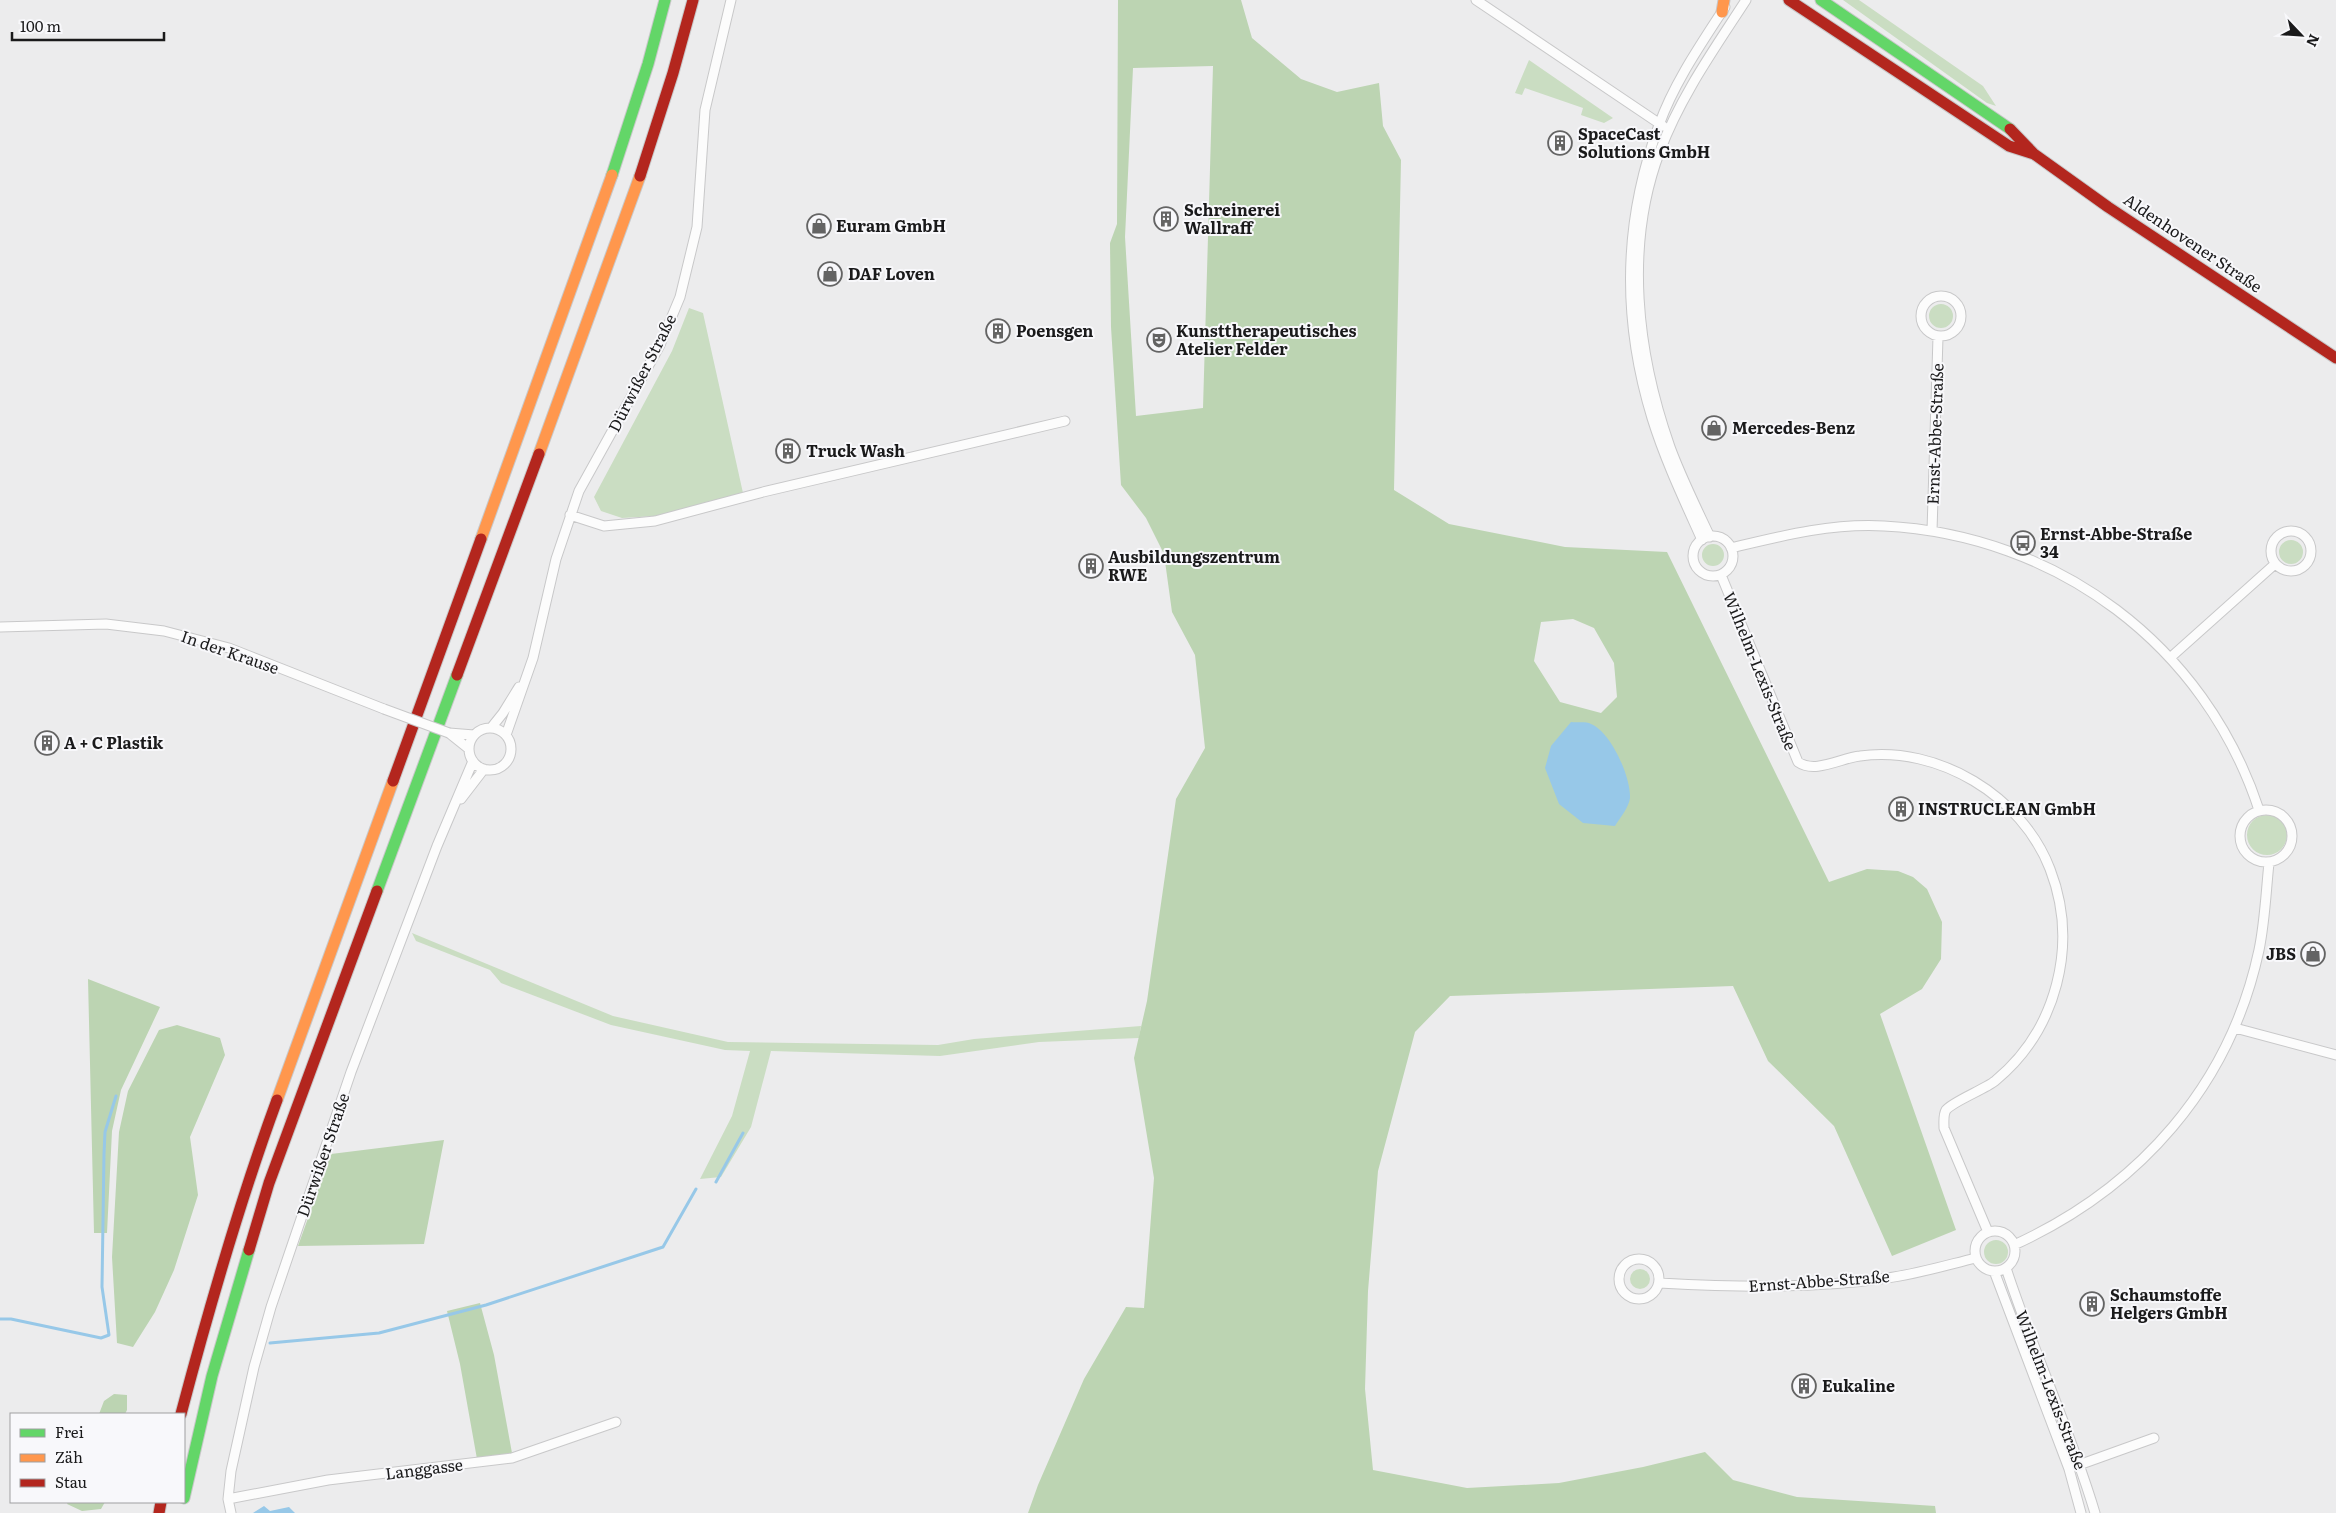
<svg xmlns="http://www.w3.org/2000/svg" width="2336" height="1513" font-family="Literata,serif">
<rect width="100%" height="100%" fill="#ececed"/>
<path fill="#caddc2" d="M1843,0H1859L1983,86L1996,106L1987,103Z
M1529,60L1613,118L1604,123L1581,115L1583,108L1525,88L1522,95L1515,93Z
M1929 316a12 12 0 1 1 24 0a12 12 0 1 1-24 0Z
M689,308L703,313L743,493L655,516L622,518L601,511L594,497L672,351Z
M2279 552a12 12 0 1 1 24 0a12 12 0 1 1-24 0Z
M1702 555a11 11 0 1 1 22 0a11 11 0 1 1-22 0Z
M2247 835a20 20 0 1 1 40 0a20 20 0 1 1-40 0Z
M412,933L613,1016L728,1042L938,1045L974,1039L1141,1026L1139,1038L1039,1042L940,1056L771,1051L751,1127L721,1177L700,1179L732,1116L750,1051L725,1050L611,1025L501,983L490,970L416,941Z
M1984 1252a12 12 0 1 1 24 0a12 12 0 1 1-24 0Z
M1630 1279a10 10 0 1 1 20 0a10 10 0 1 1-20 0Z"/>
<path fill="#bcd4b2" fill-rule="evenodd" d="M1118,0H1241L1252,38L1301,79L1337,92L1379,83L1383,126L1401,160L1394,490L1449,524L1565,547L1667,552L1829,882L1867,869L1898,871L1913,877L1927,889L1942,922L1941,959L1922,989L1880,1014L1956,1230L1892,1256L1834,1126L1768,1061L1733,986L1450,996L1415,1032L1378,1171L1368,1291L1365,1389L1373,1470L1467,1488L1559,1483L1643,1467L1705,1452L1733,1480L1797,1497L1935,1506L1936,1513H1028L1038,1485L1084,1379L1126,1307L1144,1308L1154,1178L1134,1058L1147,1001L1176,799L1205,748L1195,655L1172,612L1164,554L1146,518L1121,485L1111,327L1110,243L1117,224ZM1213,66L1203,408L1136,416L1125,237L1133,68ZM1573,619L1594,628L1614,663L1617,697L1601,713L1560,702L1534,661L1541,622Z
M88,979L160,1007L121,1090L112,1131L107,1233H94Z
M177,1025L220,1038L225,1055L190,1137L198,1195L174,1270L155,1312L133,1347L117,1343L112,1257L119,1132L128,1091L159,1030Z
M444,1140L424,1244L298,1246L331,1154Z
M480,1303L494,1355L512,1453L477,1459L460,1364L447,1311Z
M114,1394L127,1395V1410L125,1414H99L104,1401Z
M68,1502H105L101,1509L82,1511L67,1504Z"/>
<path fill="#97c8e8" d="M1571,722C1577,723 1586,721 1591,724C1611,732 1631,777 1630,798C1629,807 1620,818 1615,826L1583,823L1559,804L1545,768L1551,746Z
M264,1506L270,1511L289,1507L295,1513H253Z"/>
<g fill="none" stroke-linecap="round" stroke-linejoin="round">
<path stroke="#97c8e8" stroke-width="3" d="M716,1182L743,1133
M0,1319H11L101,1338L109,1335L102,1287L104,1154L105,1132L116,1096
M270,1343L379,1333L486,1305L663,1247L696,1189"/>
<g stroke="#c8c8c9" stroke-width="11">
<path id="street" d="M1476,0L1663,126
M1921 316a20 20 0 1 1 40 0a20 20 0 1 1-40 0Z
M570,515L604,526L655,521L763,492L1065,421
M2271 551a20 20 0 1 1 40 0a20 20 0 1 1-40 0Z
M1932,531L1938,337
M1693 556a20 20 0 1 1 40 0a20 20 0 1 1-40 0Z
M1710,537C1696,507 1681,477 1670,447C1637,353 1624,246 1660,151C1680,97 1715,48 1746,0
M1702,540C1684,500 1665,460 1652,418C1622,320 1623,221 1659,125C1674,83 1701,44 1725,7
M1731,548C1781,536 1831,523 1884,526C2057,535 2205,645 2259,810
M1721,575L1798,762C1815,774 1841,758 1860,756C1938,745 2022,796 2050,869C2079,944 2057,1030 1995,1081C1985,1089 1952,1102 1946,1110C1943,1115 1944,1122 1944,1128L1988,1232
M0,627L106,624L164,631L229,648L384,709
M2171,657L2275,564
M491,728L503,713L519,687
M469 749a21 21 0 1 1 42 0a21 21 0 1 1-42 0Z
M449,733L469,749
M449,733L474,735
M506,735L533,658L556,559L579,491L660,345L680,297L697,227L705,110L731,0
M461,799L484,769
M2240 836a26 26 0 1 1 52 0a26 26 0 1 1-52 0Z
M2235,1028L2336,1055
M1975 1251a20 20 0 1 1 40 0a20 20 0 1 1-40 0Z
M2014,1245C2139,1188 2230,1086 2259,950C2265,921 2266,891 2269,863
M1619 1279a20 20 0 1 1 40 0a20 20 0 1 1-40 0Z
M2006,1268C2033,1351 2070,1429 2095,1513
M1994,1271L2069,1469L2081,1513
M1659,1283C1735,1287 1812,1289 1887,1278C1917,1274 1947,1265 1976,1258
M2076,1466L2154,1438
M228,1499L328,1480L512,1458L616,1422
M231,1513L228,1499L231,1471L254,1367L271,1307L351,1072L437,846L473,761"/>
</g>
<g stroke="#c8c8c9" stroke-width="13">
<path id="fast" d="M1821,0L2010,129
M612,175L648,64L665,0
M377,891L457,675
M184,1498L212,1376L249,1250"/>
</g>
<g stroke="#c8c8c9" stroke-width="13">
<path id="slow" d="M1722,12L1724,0
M539,454L640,176
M481,539L612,175
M277,1100L393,781"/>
</g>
<g stroke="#c8c8c9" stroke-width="13">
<path id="jam" d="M1789,0L2009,146L2034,154
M2010,129L2034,154L2108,207L2336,358
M640,176L673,73L693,0
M457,675L539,454
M393,781L481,539
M249,1250L269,1183L377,891
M181,1414C209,1308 239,1203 277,1100
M159,1513L161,1502"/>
</g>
<use href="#street" stroke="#fcfcfc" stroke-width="9"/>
<use href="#fast" stroke="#63d668" stroke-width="11"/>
<use href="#slow" stroke="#ff974d" stroke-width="11"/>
<use href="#jam" stroke="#b3261e" stroke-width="11"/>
<g stroke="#c8c8c9" stroke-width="11" stroke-linecap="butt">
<path id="street-bridge" d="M384,709L449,733"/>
</g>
<use href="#street-bridge" stroke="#fcfcfc" stroke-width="9"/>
</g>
<defs>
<g id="building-ring" transform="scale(1.25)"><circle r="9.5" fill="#f8f8fb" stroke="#646464" stroke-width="1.5"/><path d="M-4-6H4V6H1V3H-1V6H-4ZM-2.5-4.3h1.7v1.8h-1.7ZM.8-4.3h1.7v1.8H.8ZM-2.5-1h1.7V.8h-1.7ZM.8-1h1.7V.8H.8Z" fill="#646464"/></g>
<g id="shop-ring" transform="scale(1.25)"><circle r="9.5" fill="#f8f8fb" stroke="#646464" stroke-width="1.5"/><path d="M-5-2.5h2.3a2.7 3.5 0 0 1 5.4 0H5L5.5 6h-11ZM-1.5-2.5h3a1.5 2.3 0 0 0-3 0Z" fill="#646464"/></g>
<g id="theatre-ring" transform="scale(1.25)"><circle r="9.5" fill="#f8f8fb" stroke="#646464" stroke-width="1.5"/><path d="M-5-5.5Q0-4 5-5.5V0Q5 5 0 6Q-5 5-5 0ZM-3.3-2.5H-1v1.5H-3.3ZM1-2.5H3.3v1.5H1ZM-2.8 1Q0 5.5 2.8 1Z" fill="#646464"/></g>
<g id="bus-ring" transform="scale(1.25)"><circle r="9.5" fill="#f8f8fb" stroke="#646464" stroke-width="1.5"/><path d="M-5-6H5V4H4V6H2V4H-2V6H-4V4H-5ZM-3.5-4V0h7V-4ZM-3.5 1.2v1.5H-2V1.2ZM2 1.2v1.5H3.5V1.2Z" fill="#646464"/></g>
</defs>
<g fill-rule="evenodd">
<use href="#building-ring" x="1560" y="143"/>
<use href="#building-ring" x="1166" y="219"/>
<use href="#shop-ring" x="819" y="226"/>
<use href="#shop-ring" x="830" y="274"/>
<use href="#building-ring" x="998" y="331"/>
<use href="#theatre-ring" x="1159" y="340"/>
<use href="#shop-ring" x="1714" y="428"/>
<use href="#building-ring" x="788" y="451"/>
<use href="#bus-ring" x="2023" y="543"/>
<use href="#building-ring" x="1091" y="566"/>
<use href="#building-ring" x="47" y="743"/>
<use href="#building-ring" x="1901" y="809"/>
<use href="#shop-ring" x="2313" y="954"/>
<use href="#building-ring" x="2092" y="1304"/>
<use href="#building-ring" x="1804" y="1386"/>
</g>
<g text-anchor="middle" stroke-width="4" stroke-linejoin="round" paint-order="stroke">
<g font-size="16" font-weight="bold" fill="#1a1a1b" stroke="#f8f8fb" text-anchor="start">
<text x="1578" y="140">SpaceCast<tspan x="1578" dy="18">Solutions GmbH</tspan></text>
<text x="1184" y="216">Schreinerei<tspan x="1184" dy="18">Wallraff</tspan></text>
<text x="836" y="232">Euram GmbH</text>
<text x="848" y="280">DAF Loven</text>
<text x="1016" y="337">Poensgen</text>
<text x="1176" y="337">Kunsttherapeutisches<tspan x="1176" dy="18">Atelier Felder</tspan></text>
<text x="1732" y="434">Mercedes-Benz</text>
<text x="806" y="457">Truck Wash</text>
<text x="2040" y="540">Ernst-Abbe-Straße<tspan x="2040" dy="18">34</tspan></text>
<text x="1108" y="563">Ausbildungszentrum<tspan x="1108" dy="18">RWE</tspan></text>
<text x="64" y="749">A + C Plastik</text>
<text x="1918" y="815">INSTRUCLEAN GmbH</text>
<text x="2296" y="960" text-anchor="end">JBS</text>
<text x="2110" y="1301">Schaumstoffe<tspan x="2110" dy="18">Helgers GmbH</tspan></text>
<text x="1822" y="1392">Eukaline</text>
</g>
<g font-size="16" fill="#1a1a1b" stroke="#f8f8fb">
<text transform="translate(2193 243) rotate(34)" y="6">Aldenhovener Straße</text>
<text transform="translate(642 373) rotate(-63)" y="6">Dürwißer Straße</text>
<text transform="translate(1935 434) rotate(-88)" y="6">Ernst-Abbe-Straße</text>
<text transform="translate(230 652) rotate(19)" y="6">In der Krause</text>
<text transform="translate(1760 671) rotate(68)" y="6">Wilhelm-Lexis-Straße</text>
<text transform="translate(323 1155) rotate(-71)" y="6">Dürwißer Straße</text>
<text transform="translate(1819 1281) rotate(-4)" y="6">Ernst-Abbe-Straße</text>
<text transform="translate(2051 1390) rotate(69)" y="6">Wilhelm-Lexis-Straße</text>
<text transform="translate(424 1469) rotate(-7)" y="6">Langgasse</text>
</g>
</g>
<rect x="10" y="1413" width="175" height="90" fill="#f8f8fb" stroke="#9f9fa1"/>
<rect x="20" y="1429" width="25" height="8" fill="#63d668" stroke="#9f9fa1"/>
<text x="55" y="1438" font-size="15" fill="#1a1a1b">Frei</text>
<rect x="20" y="1454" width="25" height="8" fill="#ff974d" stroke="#9f9fa1"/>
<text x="55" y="1463" font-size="15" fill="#1a1a1b">Zäh</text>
<rect x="20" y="1479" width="25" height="8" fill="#b3261e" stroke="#9f9fa1"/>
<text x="55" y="1488" font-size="15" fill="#1a1a1b">Stau</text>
<g transform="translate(2301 35) rotate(115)" stroke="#f8f8fb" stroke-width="4" paint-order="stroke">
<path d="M0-4L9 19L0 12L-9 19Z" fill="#1a1a1b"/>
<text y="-8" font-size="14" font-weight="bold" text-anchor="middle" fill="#1a1a1b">N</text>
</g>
<path d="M12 32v8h152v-8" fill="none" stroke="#1a1a1b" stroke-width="2.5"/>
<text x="20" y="32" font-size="15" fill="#1a1a1b" stroke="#f8f8fb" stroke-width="4" paint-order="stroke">100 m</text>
</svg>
